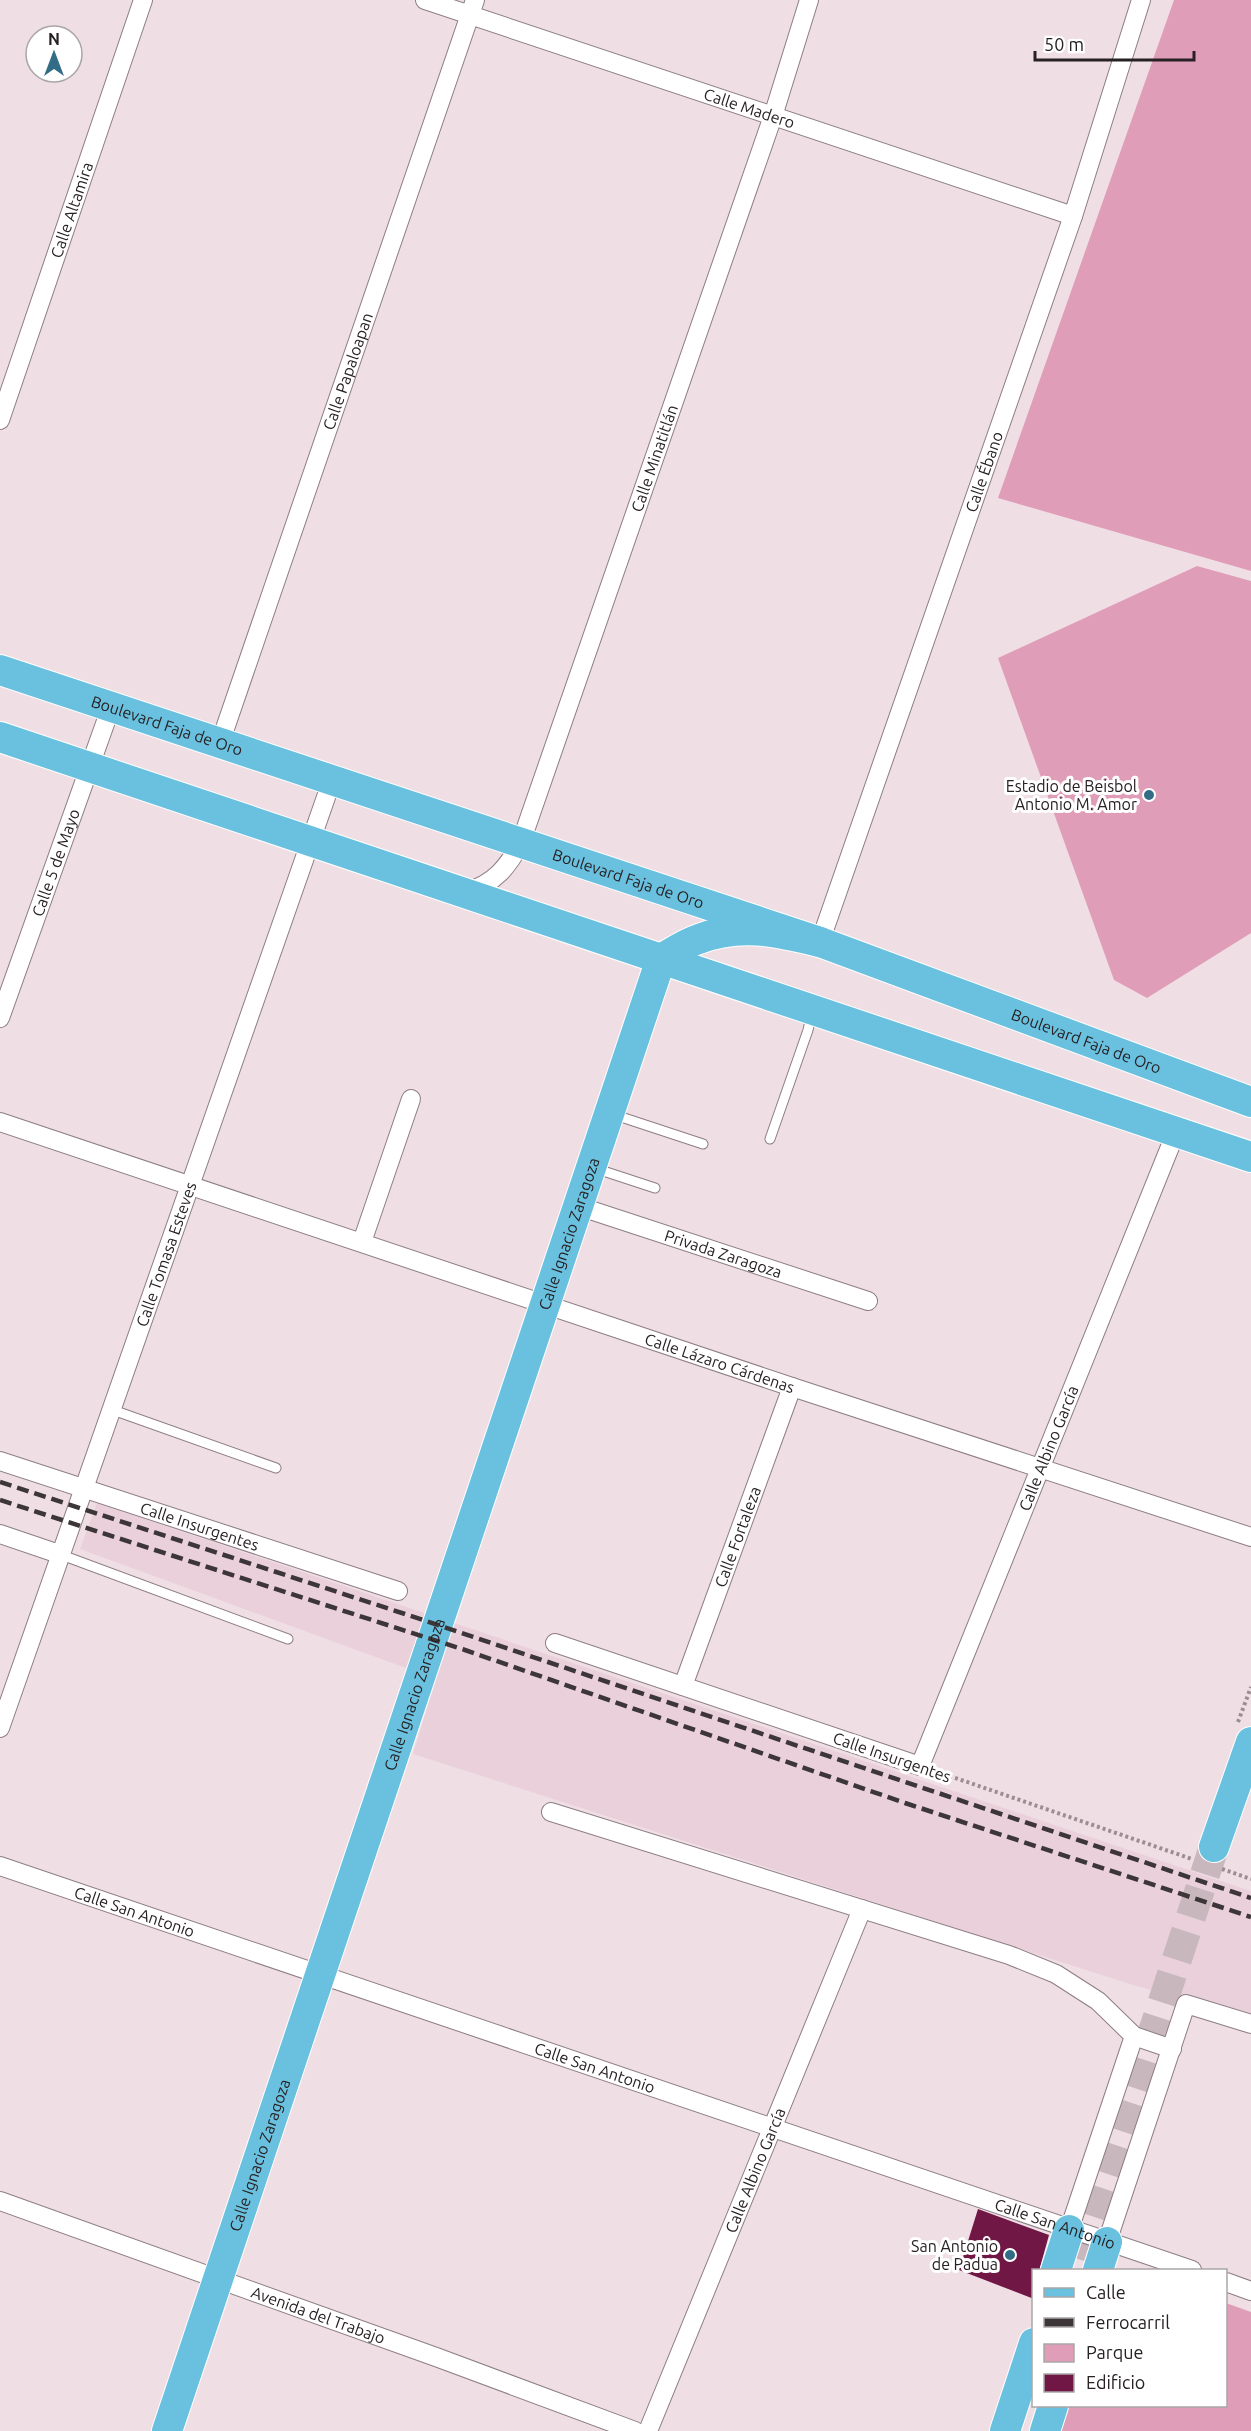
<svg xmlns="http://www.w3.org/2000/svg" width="1251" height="2431" font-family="Ubuntu,sans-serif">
<rect width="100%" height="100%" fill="#f0dee5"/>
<path fill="#ead0da" d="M97,1503L1251,1891V2018L1133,1985L413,1754L436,1679L80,1549Z"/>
<path fill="#e09db7" d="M1174,0H1251V571L998,498Z
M1197,566L1251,581V933L1147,998L1114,980L998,658Z
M1226,2303L1251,2312V2431H1056L1061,2406H1226Z"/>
<path fill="#701745" d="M978,2209L1049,2235L1039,2271H1034V2299L959,2270Z"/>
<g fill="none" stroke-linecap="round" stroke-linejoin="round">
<path stroke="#c8b8be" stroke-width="30" stroke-dasharray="30 15" stroke-linecap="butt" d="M1078,2259L1214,1847"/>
<g stroke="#8d7e83" stroke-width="11">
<path id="service" d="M612,1114L703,1144
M770,1139L808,1030L812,1012
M594,1168L655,1188
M110,1409L276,1468
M59,1554L288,1639"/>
</g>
<g stroke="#8d7e83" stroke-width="20">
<g id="minor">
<path id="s1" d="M425,0L1073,216"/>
<path id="s2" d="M0,420L143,0"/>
<path id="s3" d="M220,743L475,0"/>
<path id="s4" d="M466,892C494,884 508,867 521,842L773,116L809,0"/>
<path id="s5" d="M820,942L1073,216L1141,0"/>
<path id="s6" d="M0,1018L111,707"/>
<path id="s7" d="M0,1122L792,1387L1251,1537"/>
<path id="s8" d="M578,1206L868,1301"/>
<path d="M362,1242L411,1099"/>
<path id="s9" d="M0,1461L398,1591"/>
<path d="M0,1534L59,1554"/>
<path id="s10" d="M555,1643L920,1766L1176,1132"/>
<path id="s11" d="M683,1686L792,1387"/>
<path id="s12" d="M0,1728L332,780"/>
<path d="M551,1812L1009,1955L1056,1974L1098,2001L1134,2036L1172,2049"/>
<path id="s13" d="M0,1866L1192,2270"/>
<path id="s14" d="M0,2201L436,2357L635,2431"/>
<path d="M1069,2230L1134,2036"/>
<path d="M1107,2242L1186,2004L1251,2024"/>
<path d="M1226,2282L1251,2291"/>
<path id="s15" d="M648,2431L862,1909"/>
</g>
</g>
<g stroke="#fff" stroke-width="32">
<g id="primary">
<path id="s16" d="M0,670L820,942L1251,1102"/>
<path d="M0,737L1251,1157"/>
<path d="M1214,1847L1251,1742"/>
<path d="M1056,2270L1069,2230"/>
<path d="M1098,2270L1107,2242"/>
<path id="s17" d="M167,2431L661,959C673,952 686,943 699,939C741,923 777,932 820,942"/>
<path d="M1005,2431L1034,2343"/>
<path d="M1045,2431L1053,2406"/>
</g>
</g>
<path stroke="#9b8e92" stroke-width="4" stroke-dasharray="3 3" stroke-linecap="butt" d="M1238,1722L1251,1687
M938,1772L1192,1859
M1222,1869L1251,1879"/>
<use href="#service" stroke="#fff" stroke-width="9"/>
<use href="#minor" stroke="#fff" stroke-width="18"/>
<use href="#primary" stroke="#69c1df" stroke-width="30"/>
<path stroke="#3d3638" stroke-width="4.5" stroke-dasharray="12 6" stroke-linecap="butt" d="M0,1482L405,1614L1251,1898
M0,1500L465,1650L905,1803L1251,1917"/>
</g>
<g fill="#336c86" stroke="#fff" stroke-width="2">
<circle cx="1149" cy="795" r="6"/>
<circle cx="1010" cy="2255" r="6"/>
</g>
<g text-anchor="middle" stroke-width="6" stroke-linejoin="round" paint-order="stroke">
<g font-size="16" fill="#272123" stroke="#fff">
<text dy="6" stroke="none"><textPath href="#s1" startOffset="342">Calle Madero</textPath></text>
<text dy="6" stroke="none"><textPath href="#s2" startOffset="222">Calle Altamira</textPath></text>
<text dy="6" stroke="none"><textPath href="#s3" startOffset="393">Calle Papaloapan</textPath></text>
<text dy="6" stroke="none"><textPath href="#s4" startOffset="483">Calle Minatitlán</textPath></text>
<text dy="6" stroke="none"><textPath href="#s5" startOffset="498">Calle Ébano</textPath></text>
<text dy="6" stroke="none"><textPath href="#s16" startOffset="176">Boulevard Faja de Oro</textPath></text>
<text dy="6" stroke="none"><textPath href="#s6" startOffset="165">Calle 5 de Mayo</textPath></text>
<text dy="6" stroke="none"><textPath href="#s16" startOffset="662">Boulevard Faja de Oro</textPath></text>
<text dy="6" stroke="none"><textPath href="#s16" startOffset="1148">Boulevard Faja de Oro</textPath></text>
<text dy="6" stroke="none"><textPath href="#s17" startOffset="1263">Calle Ignacio Zaragoza</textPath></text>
<text dy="6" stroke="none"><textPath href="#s8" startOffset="153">Privada Zaragoza</textPath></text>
<text dy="6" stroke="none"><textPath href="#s12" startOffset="502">Calle Tomasa Esteves</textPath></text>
<text dy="6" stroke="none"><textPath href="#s7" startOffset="759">Calle Lázaro Cárdenas</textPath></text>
<text dy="6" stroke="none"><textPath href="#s10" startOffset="728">Calle Albino García</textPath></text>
<text dy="6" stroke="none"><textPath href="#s9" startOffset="210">Calle Insurgentes</textPath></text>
<text dy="6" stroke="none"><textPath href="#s11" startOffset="159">Calle Fortaleza</textPath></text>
<text dy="6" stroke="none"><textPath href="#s17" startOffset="777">Calle Ignacio Zaragoza</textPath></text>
<text transform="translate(892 1757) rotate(19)" y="6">Calle Insurgentes</text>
<text dy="6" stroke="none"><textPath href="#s13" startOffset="142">Calle San Antonio</textPath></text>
<text dy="6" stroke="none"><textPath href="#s13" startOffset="628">Calle San Antonio</textPath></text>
<text dy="6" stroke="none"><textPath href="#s17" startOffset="291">Calle Ignacio Zaragoza</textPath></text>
<text dy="6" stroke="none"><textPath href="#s15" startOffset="282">Calle Albino García</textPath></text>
<text dy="6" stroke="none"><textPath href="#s13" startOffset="1114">Calle San Antonio</textPath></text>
<text dy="6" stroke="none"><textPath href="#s14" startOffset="338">Avenida del Trabajo</textPath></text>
</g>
<g font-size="16" fill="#272123" stroke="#fff" text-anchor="end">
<text x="1137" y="792">Estadio de Beisbol<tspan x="1137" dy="18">Antonio M. Amor</tspan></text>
<text x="998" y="2252">San Antonio<tspan x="998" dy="18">de Padua</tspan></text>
</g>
</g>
<rect x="1032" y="2269" width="195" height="138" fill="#ffffff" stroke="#a9a6a7" stroke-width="1.5"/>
<rect x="1044" y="2288" width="30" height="9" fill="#69c1df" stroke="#a9a6a7" stroke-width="1.5"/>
<text x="1086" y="2299" font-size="18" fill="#272123">Calle</text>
<rect x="1044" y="2318" width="30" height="9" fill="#3d3638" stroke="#a9a6a7" stroke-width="1.5"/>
<text x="1086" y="2329" font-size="18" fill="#272123">Ferrocarril</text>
<rect x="1044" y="2344" width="30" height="18" fill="#e09db7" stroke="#a9a6a7" stroke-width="1.5"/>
<text x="1086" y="2359" font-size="18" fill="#272123">Parque</text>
<rect x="1044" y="2374" width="30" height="18" fill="#701745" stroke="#a9a6a7" stroke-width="1.5"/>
<text x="1086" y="2389" font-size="18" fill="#272123">Edificio</text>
<g transform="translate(54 54)"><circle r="28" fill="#ffffff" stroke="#a9a6a7" stroke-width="1.5"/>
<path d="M0-4.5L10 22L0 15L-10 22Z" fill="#336c86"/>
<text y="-9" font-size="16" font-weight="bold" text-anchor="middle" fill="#272123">N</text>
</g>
<path d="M1035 51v9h159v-9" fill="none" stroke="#272123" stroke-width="3"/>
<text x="1044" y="51" font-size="18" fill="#272123" stroke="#ffffff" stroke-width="4.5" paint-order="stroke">50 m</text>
</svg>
